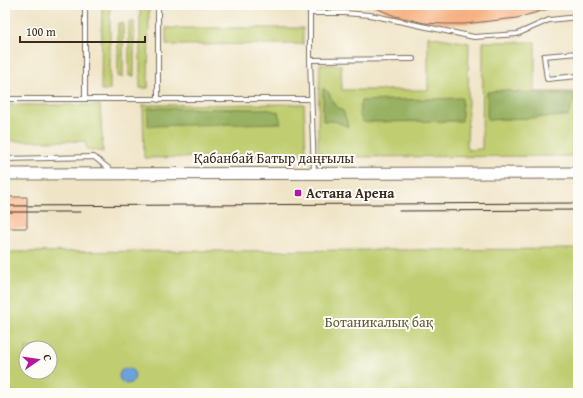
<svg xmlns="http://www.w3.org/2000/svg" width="583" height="398" font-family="'Gentium Book Plus',serif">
<rect width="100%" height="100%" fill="#fdfcf7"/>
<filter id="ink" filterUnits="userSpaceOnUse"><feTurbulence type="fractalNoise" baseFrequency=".025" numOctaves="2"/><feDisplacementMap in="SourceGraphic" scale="8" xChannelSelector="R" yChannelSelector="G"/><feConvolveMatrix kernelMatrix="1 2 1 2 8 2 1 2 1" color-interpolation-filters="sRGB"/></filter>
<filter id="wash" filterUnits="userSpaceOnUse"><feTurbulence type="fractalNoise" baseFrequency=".012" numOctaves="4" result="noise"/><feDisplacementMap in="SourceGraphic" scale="16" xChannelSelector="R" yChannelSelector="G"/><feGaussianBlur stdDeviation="0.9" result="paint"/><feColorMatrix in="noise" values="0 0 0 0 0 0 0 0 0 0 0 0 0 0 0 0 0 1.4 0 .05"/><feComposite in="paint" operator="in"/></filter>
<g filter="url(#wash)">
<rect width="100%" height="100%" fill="#efe4c6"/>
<path fill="#c0ce71" stroke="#7e7c48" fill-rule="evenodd" d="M102,5H110V90H101Z
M140,5H149L148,88H140Z
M129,22H134V76H129Z
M118,23H123V77H118Z
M166,28H303V44L166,45Z
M428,36L469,43L467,150L482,149L483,42H535V92H578V156L327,157L318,150V124L320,64L341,65L342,90H428Z
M304,104L306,155L144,158L143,105Z
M5,105H100L103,152L87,149L85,141H5Z
M578,249V393H5V252ZM26,348H50V372H26Z"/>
<path fill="#98b163" stroke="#6a6e40" d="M323,88L329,93L334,104L343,111L349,127L334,121H323Z
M506,90L514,92L576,94L568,116L487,120V92Z
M462,98V121L363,122L359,114L361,101Z
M148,108L266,109L278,112L281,123L148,126Z"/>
<path fill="#6ba2d9" stroke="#53667c" d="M119 376a8 8 0 1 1 16 0a8 8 0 1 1-16 0Z"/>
<g id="blocks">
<path fill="#f7ae7d" d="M369,5H558V6L517,18L464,24H445L424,23L408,19L395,16Z
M5,197H27V228H5Z"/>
</g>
</g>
<g filter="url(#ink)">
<use href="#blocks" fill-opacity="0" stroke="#7a6b59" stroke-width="1"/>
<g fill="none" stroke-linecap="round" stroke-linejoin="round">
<g stroke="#7a6b59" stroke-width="6">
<path id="lane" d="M85,5V99
M310,5V60L314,173
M310,13H344L370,15L474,37L517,34L549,20L578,17
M578,53L544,56L547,79L578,76
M310,60L413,59
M5,99H311
M158,100V5
M5,159L94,157L112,171"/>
</g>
<g stroke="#7a6b59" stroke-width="13">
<path id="secondary" d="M5,174L578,173"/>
</g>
<use href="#lane" stroke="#fff" stroke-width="4"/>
<use href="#secondary" stroke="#fff" stroke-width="11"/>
<path stroke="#3b2a1e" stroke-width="1" d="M5,206L578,203
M399,211L578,210
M5,212H81"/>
</g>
</g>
<rect fill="#b5179e" stroke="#fdfcf7" stroke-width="1.5" x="294" y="189" width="8" height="8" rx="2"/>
<g text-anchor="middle" stroke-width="4" stroke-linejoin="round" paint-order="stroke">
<g font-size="14" fill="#3b2a1e" stroke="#fdfcf7">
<text x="274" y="163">Қабанбай Батыр даңғылы</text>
</g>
<g font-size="14" font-weight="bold" fill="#3b2a1e" stroke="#fdfcf7" text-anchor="start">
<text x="306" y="198">Астана Арена</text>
</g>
<g font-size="14" fill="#635b37" stroke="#fdfcf7">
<text x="379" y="327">Ботаникалық бақ</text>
</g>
</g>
<rect width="583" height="398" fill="none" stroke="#fdfcf7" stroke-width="20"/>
<g transform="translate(38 360) rotate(77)"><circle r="19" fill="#fdfcf7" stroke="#afa8a0"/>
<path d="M0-3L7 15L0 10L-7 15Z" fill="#b5179e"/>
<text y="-6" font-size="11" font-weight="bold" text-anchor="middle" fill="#3b2a1e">С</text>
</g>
<path d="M20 36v6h125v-6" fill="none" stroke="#3b2a1e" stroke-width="2"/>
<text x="26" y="36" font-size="12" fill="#3b2a1e" stroke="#fdfcf7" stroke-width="3" paint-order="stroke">100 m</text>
</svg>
